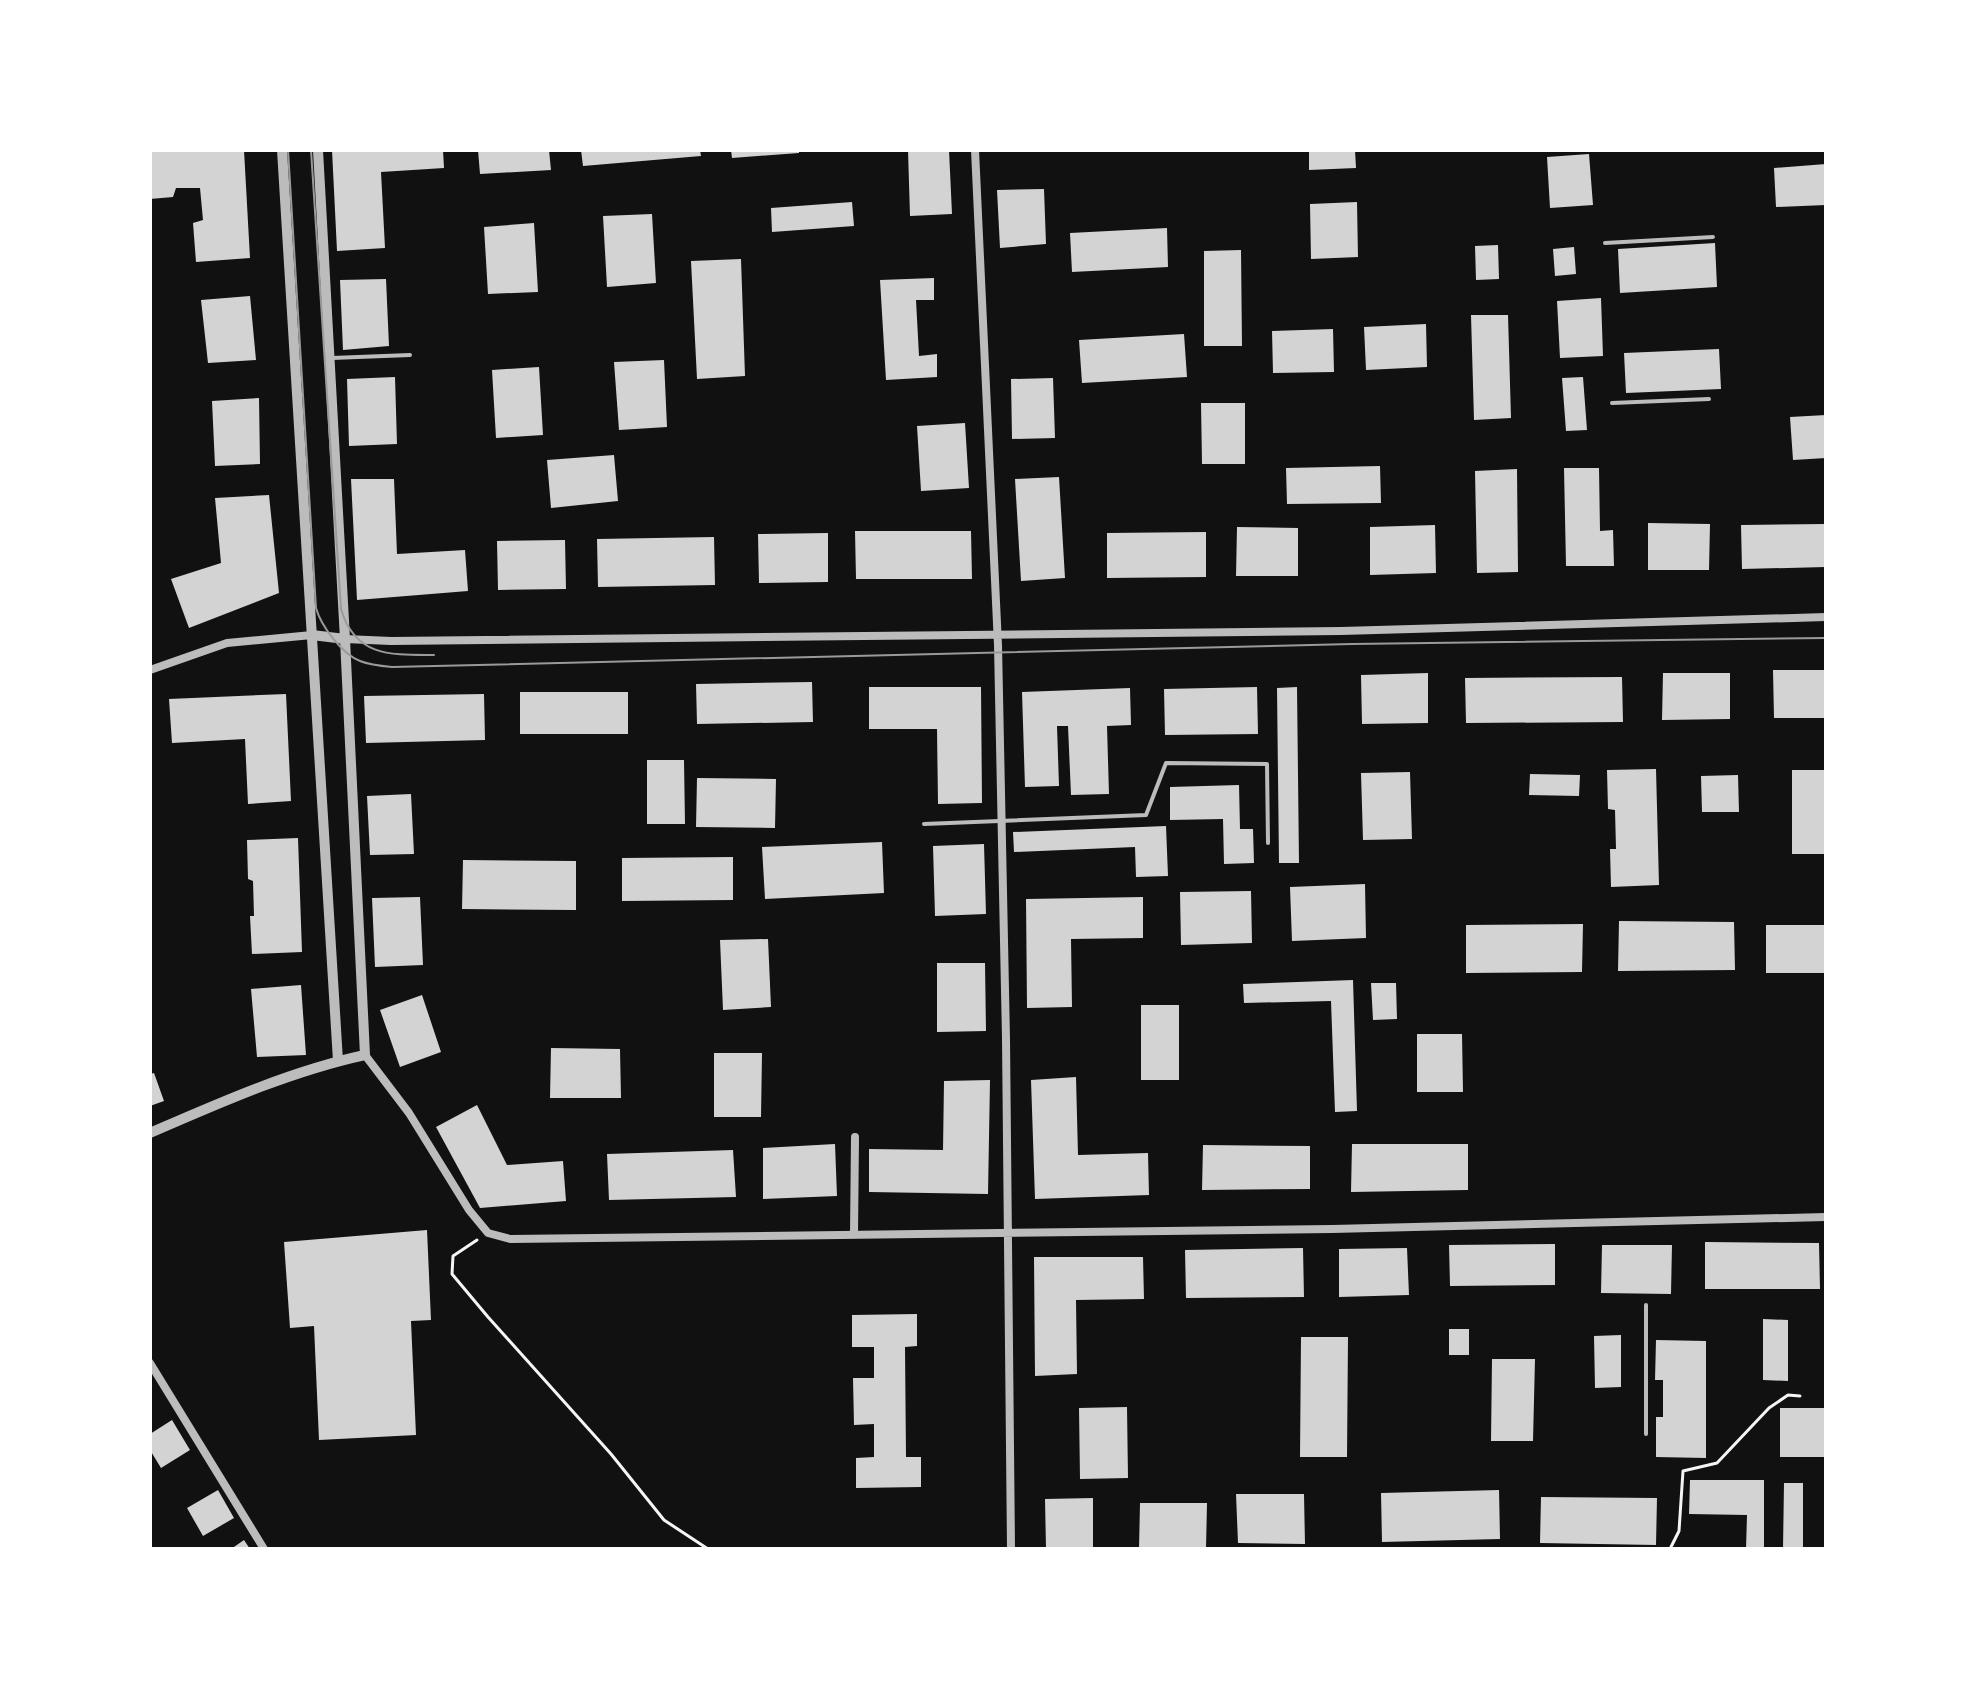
<svg xmlns="http://www.w3.org/2000/svg" width="1976" height="1699" font-family="Merriweather,serif">
<rect width="100%" height="100%" fill="#111"/>
<path fill="#d3d3d3" d="M150,150H244L250,258L196,262L193,223L203,220L200,188H176L173,197L150,199Z
M332,150H443L444,168L381,172L385,248L337,251Z
M478,150H549L551,170L480,174Z
M581,150H700L701,156L583,166Z
M731,150H799V153L732,158Z
M908,150H949L952,214L910,216Z
M1309,150H1355L1356,168L1309,170Z
M1589,154L1593,205L1550,208L1547,157Z
M1826,164V205L1776,207L1774,168Z
M1044,189L1046,244L1000,248L997,190Z
M852,202L854,226L772,232L771,208Z
M1357,202L1358,257L1311,259L1310,204Z
M652,214L656,283L607,287L603,216Z
M534,223L538,292L488,294L484,227Z
M1167,228L1168,267L1072,272L1070,233Z
M1715,243L1717,287L1620,293L1618,249Z
M1498,245L1499,279L1476,280L1475,246Z
M1574,247L1576,274L1555,276L1553,249Z
M1241,250L1242,346H1204V251Z
M741,259L745,376L697,379L691,261Z
M934,278V300H916L919,356L937,354V377L886,380L880,280Z
M386,279L389,346L343,350L340,280Z
M250,296L256,360L208,363L201,300Z
M1601,298L1603,356L1560,358L1557,301Z
M1471,315H1508L1511,418L1474,420Z
M1426,324L1427,367L1366,370L1364,327Z
M1333,329L1334,372L1273,373L1272,331Z
M1184,334L1187,377L1082,383L1079,340Z
M1719,349L1721,389L1626,393L1624,353Z
M664,360L667,427L619,430L614,362Z
M539,367L543,435L496,438L492,370Z
M395,377L397,444L349,446L347,379Z
M1583,377L1587,430L1566,431L1562,378Z
M1053,378L1055,438L1012,439L1011,379Z
M259,398L260,464L215,466L212,401Z
M1201,403H1245V464H1202Z
M1826,415V458L1793,460L1790,417Z
M965,423L969,488L921,491L917,426Z
M614,455L618,501L551,508L547,460Z
M1380,466L1381,503L1287,504L1286,468Z
M1564,468H1599L1600,531L1613,530L1614,566H1566Z
M1517,469L1518,572L1477,573L1475,471Z
M1059,477L1065,578L1021,581L1015,479Z
M351,479H394L397,554L465,550L468,591L357,600Z
M269,495L279,593L189,628L171,579L221,563L215,498Z
M1648,523L1710,524L1709,570H1648Z
M1826,524V567L1742,569L1741,525Z
M1435,525L1436,573L1370,575V527Z
M1237,527L1298,528V576H1236Z
M855,531H971L972,579H856Z
M1206,532V577L1107,578V533Z
M828,533V582L759,583L758,534Z
M714,537L715,585L598,587L597,539Z
M565,540L566,589L498,590L497,541Z
M1773,670H1826V718H1774Z
M1428,673V723L1362,724L1361,675Z
M1663,673H1730V719L1662,720Z
M1622,677L1623,722L1466,723L1465,678Z
M812,682L813,722L697,724L696,684Z
M869,687H981L982,803L938,804L937,729H869Z
M1257,687L1258,734L1165,735L1164,689Z
M1297,687L1299,863H1279L1277,688Z
M1130,688L1131,725L1107,726L1109,794L1071,795L1068,726H1057L1059,786L1025,787L1022,692Z
M520,692H628V734H520Z
M286,694L291,801L248,804L245,739L172,743L169,699Z
M484,694L485,740L366,743L364,696Z
M647,760H684L685,824H647Z
M1656,769L1659,885L1611,887L1610,849H1616L1615,810L1608,809L1607,770Z
M1792,770H1826V854H1792Z
M1410,772L1412,839L1363,840L1361,773Z
M1530,774L1580,775L1579,796L1529,795Z
M1738,775L1739,812H1702L1701,776Z
M697,778L776,779L775,828L696,827Z
M1239,785L1240,829H1253L1254,863L1224,864L1223,819L1170,820V787Z
M411,794L414,854L370,855L367,796Z
M1166,826L1168,876L1136,877L1135,847L1014,852L1013,832Z
M298,838L302,952L252,954L250,916H254L253,881L248,879L247,840Z
M882,842L884,893L765,899L762,847Z
M984,844L986,914L935,916L933,846Z
M733,857V900L622,901V858Z
M463,860L576,861V910L462,909Z
M1365,884L1366,938L1292,941L1290,887Z
M1251,891L1252,943L1181,945L1180,892Z
M420,897L423,965L375,967L372,898Z
M1143,897V938L1071,939L1072,1007L1027,1008L1026,899Z
M1619,921L1734,922L1735,970L1618,971Z
M1583,924L1582,972L1466,973V925Z
M1766,925H1826V973H1766Z
M768,939L771,1007L723,1010L720,940Z
M937,963H985L986,1031L937,1032Z
M1353,980L1357,1111L1335,1112L1331,1001L1244,1003L1243,984Z
M1371,983H1396L1397,1019L1373,1020Z
M301,985L306,1055L257,1057L251,989Z
M422,995L441,1052L400,1067L380,1010Z
M1141,1005H1179V1080H1141Z
M1417,1034H1462L1463,1092H1417Z
M551,1048L620,1049L621,1098H550Z
M714,1053H762L761,1117H714Z
M154,1073L164,1101L150,1106V1074Z
M1076,1077L1078,1155L1148,1153L1149,1195L1035,1199L1031,1080Z
M990,1080L988,1194L869,1192V1149L943,1150L944,1081Z
M477,1105L507,1165L563,1161L566,1201L480,1208L436,1127Z
M835,1144L837,1196L763,1199V1148Z
M1352,1144H1468V1190L1351,1192Z
M1203,1145L1310,1146V1189L1202,1190Z
M733,1150L736,1197L609,1200L607,1154Z
M427,1230L431,1320L411,1321L416,1435L319,1440L314,1326L290,1328L284,1242Z
M1705,1242L1819,1243L1820,1289H1705Z
M1555,1244V1285L1450,1286L1449,1245Z
M1602,1245H1672L1671,1294L1601,1293Z
M1303,1248L1304,1297L1186,1298L1185,1250Z
M1407,1248L1409,1295L1339,1297V1249Z
M1034,1257H1143L1144,1299L1076,1300L1077,1374L1035,1376Z
M917,1314V1346L905,1347L906,1457H921V1487L856,1488V1458L874,1457V1424L854,1425L853,1378H874V1347H852V1315Z
M1763,1319L1788,1320V1381L1763,1380Z
M1449,1329H1469V1355H1449Z
M1621,1335V1387L1595,1388L1594,1336Z
M1301,1337H1348L1347,1457H1300Z
M1656,1340L1706,1341V1458L1656,1457V1417H1663V1380H1655Z
M1492,1359H1535L1533,1441H1491Z
M1127,1407L1128,1478L1080,1479L1079,1408Z
M1780,1408H1826V1457H1780Z
M172,1420L190,1450L161,1468L150,1450V1434Z
M1690,1480H1764V1549H1746L1747,1515L1689,1514Z
M1784,1483H1803V1549H1783Z
M218,1490L234,1518L203,1536L187,1508Z
M1499,1490L1500,1539L1382,1542L1381,1493Z
M1236,1494H1304L1305,1544L1238,1543Z
M1541,1497L1657,1498L1656,1545L1540,1543Z
M1093,1498V1549H1046L1045,1499Z
M1140,1503H1207L1206,1549H1139Z
M244,1540L250,1549H231Z"/>
<g fill="none" stroke-linecap="round" stroke-linejoin="round">
<path stroke="#f5f5f5" stroke-width="3" d="M477,1240L453,1256L452,1274L488,1317L611,1454L664,1520L708,1549
M1670,1549L1679,1531L1683,1471L1717,1463L1769,1408L1788,1395L1800,1396"/>
<path stroke="#bcbcbc" stroke-width="4" d="M1605,243L1713,237
M332,358L410,355
M1612,403L1709,399
M924,824L1146,815L1166,763L1267,764L1268,843
M1646,1434V1305"/>
<path stroke="#bcbcbc" stroke-width="8" d="M975,150L998,645L1006,1039L1011,1549
M345,639L391,641L1341,631L1826,617
M150,670L227,643L312,635
M365,1055L409,1113L469,1210L488,1233L510,1239L1332,1229L1826,1217
M854,1235L855,1137
M150,1363L264,1549"/>
<path stroke="#bcbcbc" stroke-width="10" d="M282,150L338,1061
M312,635L345,639
M150,1133C219,1103 291,1071 365,1055L345,639L318,150"/>
<path stroke="#9a9a9a" stroke-width="2" d="M288,150L316,608C321,626 342,654 360,661C370,665 381,666 392,667L1352,644L1826,638
M311,150L341,609C355,657 391,655 434,655"/>
</g>
<rect width="1976" height="1699" fill="none" stroke="#ffffff" stroke-width="304"/>
</svg>
